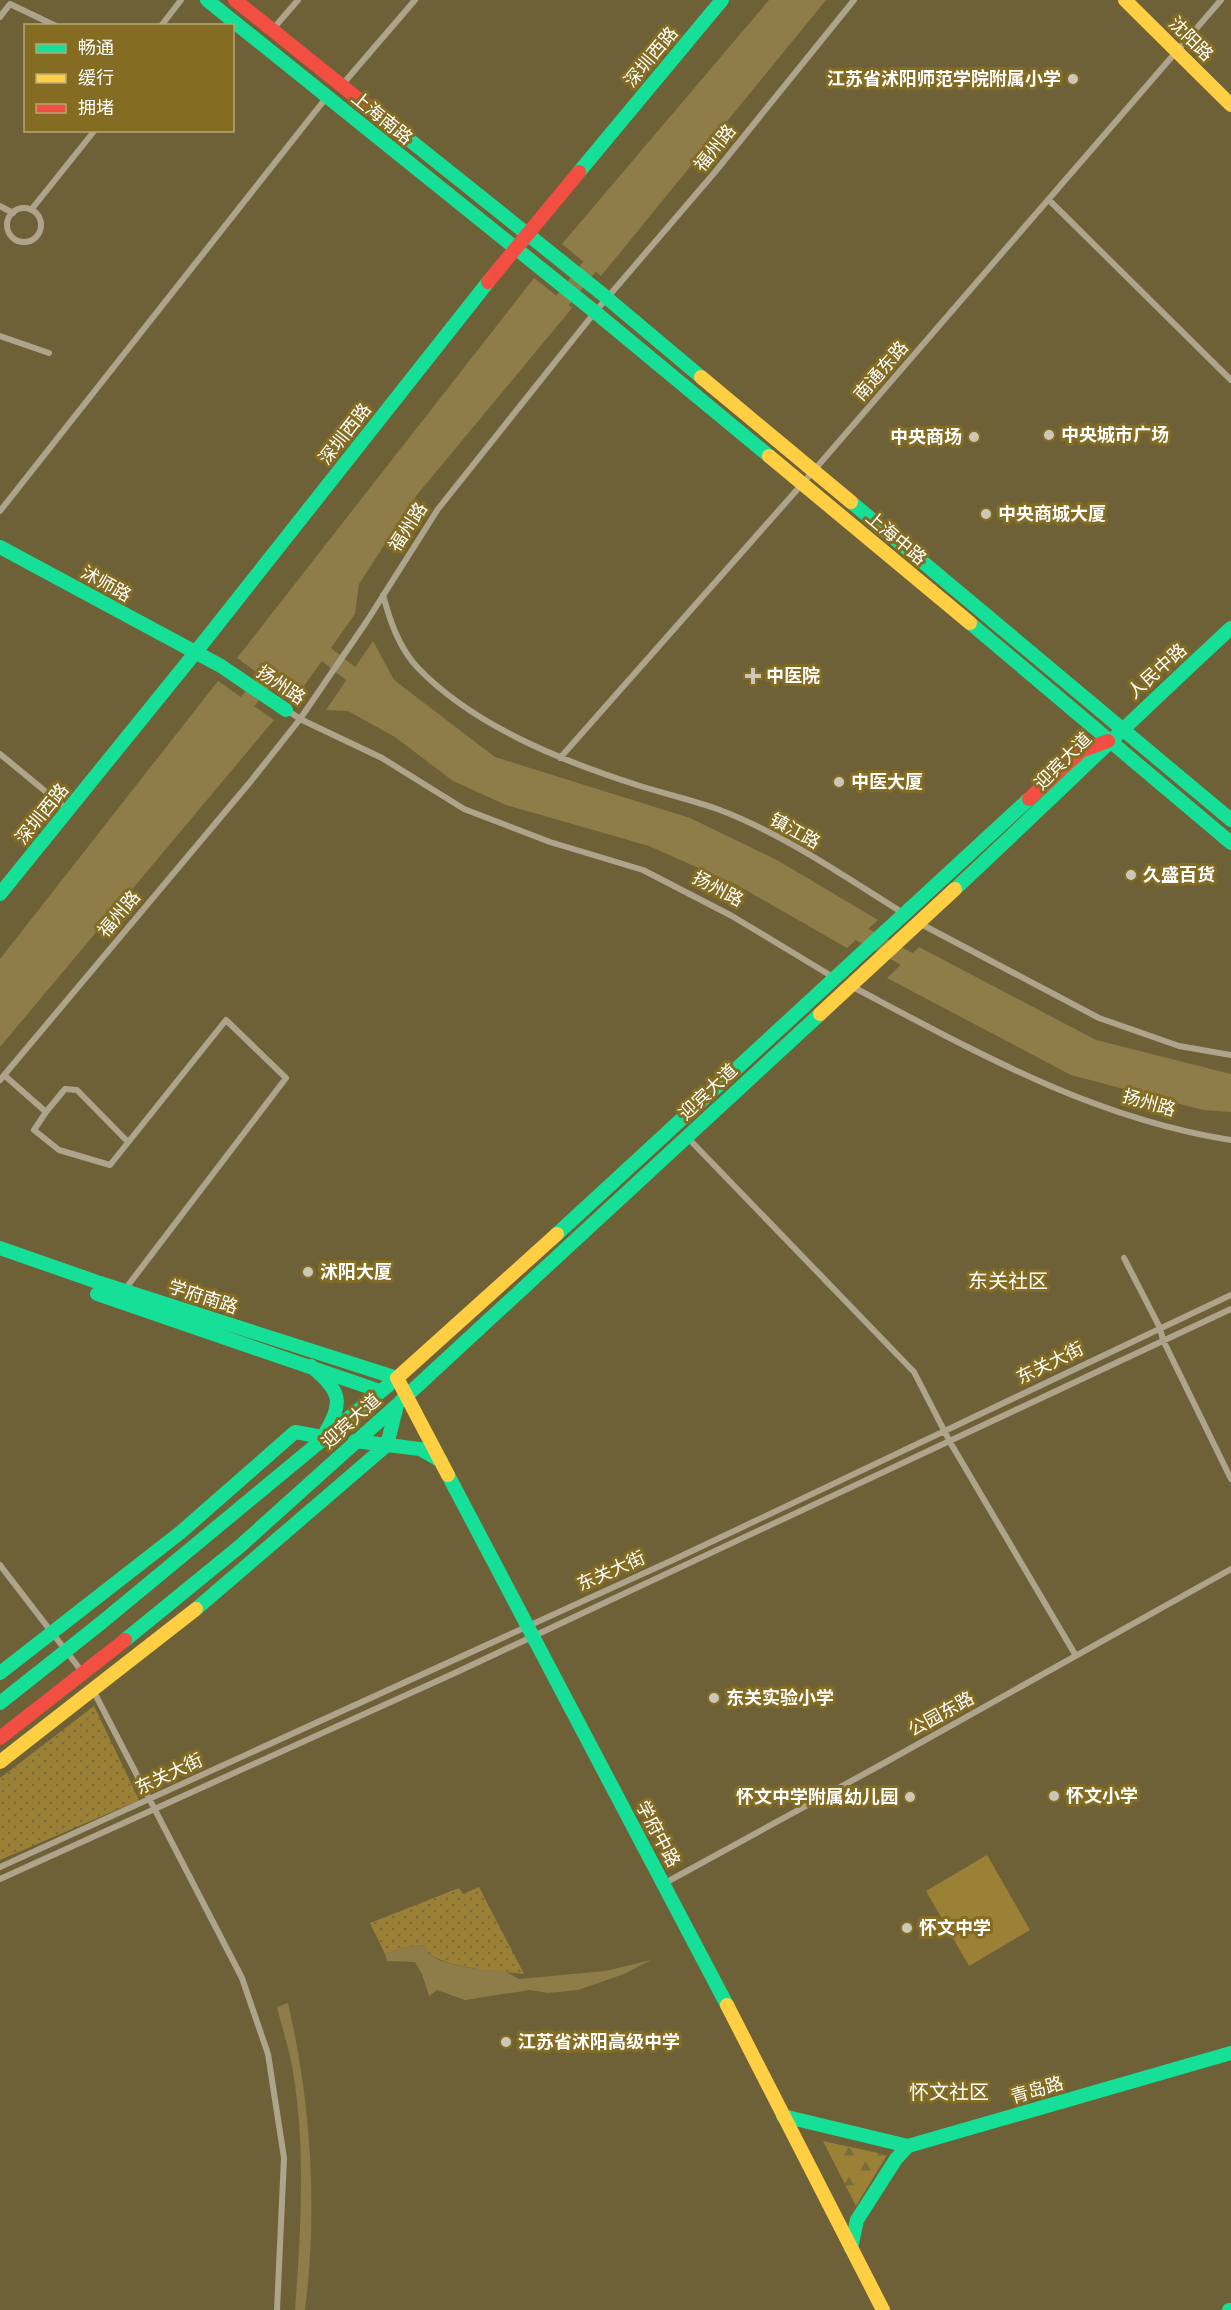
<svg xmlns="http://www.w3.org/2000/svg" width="1231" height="2310" font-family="'Public Sans','Noto Sans SC',sans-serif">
<defs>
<pattern id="forest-firs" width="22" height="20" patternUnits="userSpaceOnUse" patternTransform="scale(1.5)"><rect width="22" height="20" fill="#9a8136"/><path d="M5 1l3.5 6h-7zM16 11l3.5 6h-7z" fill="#7b6c3f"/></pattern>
<pattern id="park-dots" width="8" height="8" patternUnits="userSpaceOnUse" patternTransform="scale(1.5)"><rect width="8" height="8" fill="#9a8136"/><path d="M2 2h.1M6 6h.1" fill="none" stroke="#7b6c3f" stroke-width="1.8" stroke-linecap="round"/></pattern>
</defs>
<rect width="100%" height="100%" fill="#6e6138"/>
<path fill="#9a8136" d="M987,1855L1030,1930L969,1966L926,1891Z"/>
<path fill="url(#forest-firs)" d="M823,2141L887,2155L856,2206Z"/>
<path fill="url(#park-dots)" d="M94,1706L139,1800L0,1860V1778Z
M479,1887L524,1974C491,1970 456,1970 427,1953L425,1945L403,1948L385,1954L370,1923L459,1888L463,1894Z"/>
<path fill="#8e7c49" d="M769,0H826L601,276L562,244Z
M534,278L572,308L416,496L359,584L355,614L294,700L237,658Z
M373,641L394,680L495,757L690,818L777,860L878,920L847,948L737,885L649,846L506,805L453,781L395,737L348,711L326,710Z
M218,681L274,720L0,1047V959Z
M919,947L1096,1040L1231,1074V1112L1203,1110L1071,1075L887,978Z
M425,1945L427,1953L439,1960L456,1965L469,1968L505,1971L519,1979L605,1971L651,1960L624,1974L578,1990L548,1993L530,1990L465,2000L437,1990L429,1996L422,1974L415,1962L387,1961L385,1954L403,1948Z
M288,2003C311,2102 318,2209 305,2310H295C301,2226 307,2140 290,2056C286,2040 281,2023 277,2007Z"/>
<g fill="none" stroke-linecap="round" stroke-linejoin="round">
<path stroke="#8e7c49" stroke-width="16" d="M550,316L603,250
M309,641L369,688
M233,720L279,662
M843,924L925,969"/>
<path stroke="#aea48b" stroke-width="6" d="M0,17L10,4L56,26
M161,26L181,0
M273,29L298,0
M342,85L415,0
M1049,200L1231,380
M0,206L13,213
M7 225a17 17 0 1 1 34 0a17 17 0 1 1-34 0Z
M31,210L95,130
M0,336L49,353
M0,511L326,98
M383,595C390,621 399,648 418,668C474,726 562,761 637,785C665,794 693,800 720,810C785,835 844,876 903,913
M287,710L300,719L382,758L464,809L550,842L643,870L732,916L833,977
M0,754L68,810
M560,758L803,483L1221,0
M919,923L1099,1018L1179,1046L1231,1055
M853,987C976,1052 1092,1118 1231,1140
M4,1075L46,1112L34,1130L59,1150L110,1165L226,1020L286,1078L126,1288
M0,1080L251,781L300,719L367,621L438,509L595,312L715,172L854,0
M46,1112L65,1089L77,1090L128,1142
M687,1137L914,1372L950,1442L1076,1656
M1124,1258L1160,1328L1163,1340L1231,1479
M0,1565L83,1673
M94,1692L242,1978L268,2054L284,2158L277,2310
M0,1867L673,1560L1231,1295
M0,1879L457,1672L1231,1309
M665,1883L886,1762L1231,1569"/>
<path stroke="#16e098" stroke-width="14" d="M207,0L595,312L769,456
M372,110L601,293L701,377
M579,172L722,0
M851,502L1231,820
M0,547L221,666L286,710
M970,623L1231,843
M955,889C1048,802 1138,714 1231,628
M0,894L195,653L488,282
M557,1234L1029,799
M0,1248L100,1283L397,1378
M97,1294L380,1391
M401,1401L820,1014
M355,1441L420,1449L441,1461
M448,1475L727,2005
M196,1609L387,1445L397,1405
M125,1640L239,1547L397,1405
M0,1673L181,1532L295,1432L323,1437C344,1401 342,1393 311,1366
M0,1703L101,1623L397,1378
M783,2116L908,2146L1231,2053
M851,2248L857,2220L896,2159L908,2146
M1229,2310H1231"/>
<path stroke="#ffcf43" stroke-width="14" d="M1125,0L1231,105
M701,377L851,502
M769,456L970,623
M820,1014L955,889
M448,1475L397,1378L557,1234
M0,1762L196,1609
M727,2005L883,2310"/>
<path stroke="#f24e42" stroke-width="14" d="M235,0L372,110
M488,282L579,172
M1029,799L1081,751L1108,741
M0,1738L125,1640"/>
</g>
<g fill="#ccc8b9" stroke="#846c22" stroke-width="2">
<circle cx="1073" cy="79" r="6"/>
<circle cx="1049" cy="435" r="6"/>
<circle cx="974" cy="437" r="6"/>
<circle cx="986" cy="514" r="6"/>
<path d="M750 667h6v6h6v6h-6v6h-6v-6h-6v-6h6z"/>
<circle cx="839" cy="782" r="6"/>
<circle cx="1131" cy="875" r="6"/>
<circle cx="308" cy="1272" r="6"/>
<circle cx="714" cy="1698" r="6"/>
<circle cx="1054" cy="1796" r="6"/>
<circle cx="910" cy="1797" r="6"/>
<circle cx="907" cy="1928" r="6"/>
<circle cx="506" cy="2042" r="6"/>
</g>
<g text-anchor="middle" stroke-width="6" stroke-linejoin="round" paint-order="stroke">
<g font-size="18" fill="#fff" stroke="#846c22">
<text transform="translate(1191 39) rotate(45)" y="6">沈阳路</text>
<text transform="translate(651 57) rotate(-50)" y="6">深圳西路</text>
<text transform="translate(382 118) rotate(39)" y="6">上海南路</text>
<text transform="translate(715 148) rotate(-51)" y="6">福州路</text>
<text transform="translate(881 371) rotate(-49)" y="6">南通东路</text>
<text transform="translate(345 434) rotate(-52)" y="6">深圳西路</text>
<text transform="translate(408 527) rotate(-57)" y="6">福州路</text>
<text transform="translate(896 538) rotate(40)" y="6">上海中路</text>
<text transform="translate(106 584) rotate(29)" y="6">沭师路</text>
<text transform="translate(1157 671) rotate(-42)" y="6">人民中路</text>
<text transform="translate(281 685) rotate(34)" y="6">扬州路</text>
<text transform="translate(1063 761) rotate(-45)" y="6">迎宾大道</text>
<text transform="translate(42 814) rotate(-51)" y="6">深圳西路</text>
<text transform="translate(795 831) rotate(29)" y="6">镇江路</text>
<text transform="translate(718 889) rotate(28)" y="6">扬州路</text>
<text transform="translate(119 914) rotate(-50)" y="6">福州路</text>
<text transform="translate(708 1092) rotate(-43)" y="6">迎宾大道</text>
<text transform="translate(1149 1103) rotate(16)" y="6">扬州路</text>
<text transform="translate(203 1297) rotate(18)" y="6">学府南路</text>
<text transform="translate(1050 1363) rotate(-26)" y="6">东关大街</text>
<text transform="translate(351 1421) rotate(-42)" y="6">迎宾大道</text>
<text transform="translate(611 1571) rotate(-24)" y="6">东关大街</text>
<text transform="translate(941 1714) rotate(-29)" y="6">公园东路</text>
<text transform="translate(169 1774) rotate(-25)" y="6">东关大街</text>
<text transform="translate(658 1834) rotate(62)" y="6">学府中路</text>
<text transform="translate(1037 2090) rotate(-16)" y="6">青岛路</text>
</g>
<g font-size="18" font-weight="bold" fill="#fff" stroke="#846c22" text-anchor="start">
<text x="1061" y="85" text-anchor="end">江苏省沭阳师范学院附属小学</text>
<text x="1061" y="441">中央城市广场</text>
<text x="962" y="443" text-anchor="end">中央商场</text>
<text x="998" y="520">中央商城大厦</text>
<text x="766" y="682">中医院</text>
<text x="851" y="788">中医大厦</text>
<text x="1143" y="881">久盛百货</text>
<text x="320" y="1278">沭阳大厦</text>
<text x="726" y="1704">东关实验小学</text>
<text x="1066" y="1802">怀文小学</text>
<text x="898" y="1803" text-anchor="end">怀文中学附属幼儿园</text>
<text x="919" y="1934">怀文中学</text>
<text x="518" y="2048">江苏省沭阳高级中学</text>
</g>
<g font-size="20" fill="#fff" stroke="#846c22">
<text x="1008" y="1288">东关社区</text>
<text x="949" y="2099">怀文社区</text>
</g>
</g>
<rect x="24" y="24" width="210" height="108" fill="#846c22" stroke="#b5a77a" stroke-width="1.5"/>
<rect x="36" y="44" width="30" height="9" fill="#16e098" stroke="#b5a77a" stroke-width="1.5"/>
<text x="78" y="54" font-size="18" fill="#ffffff">畅通</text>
<rect x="36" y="74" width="30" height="9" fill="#ffcf43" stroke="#b5a77a" stroke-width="1.5"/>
<text x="78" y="84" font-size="18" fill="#ffffff">缓行</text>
<rect x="36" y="104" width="30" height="9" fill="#f24e42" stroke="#b5a77a" stroke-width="1.5"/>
<text x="78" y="114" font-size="18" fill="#ffffff">拥堵</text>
</svg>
